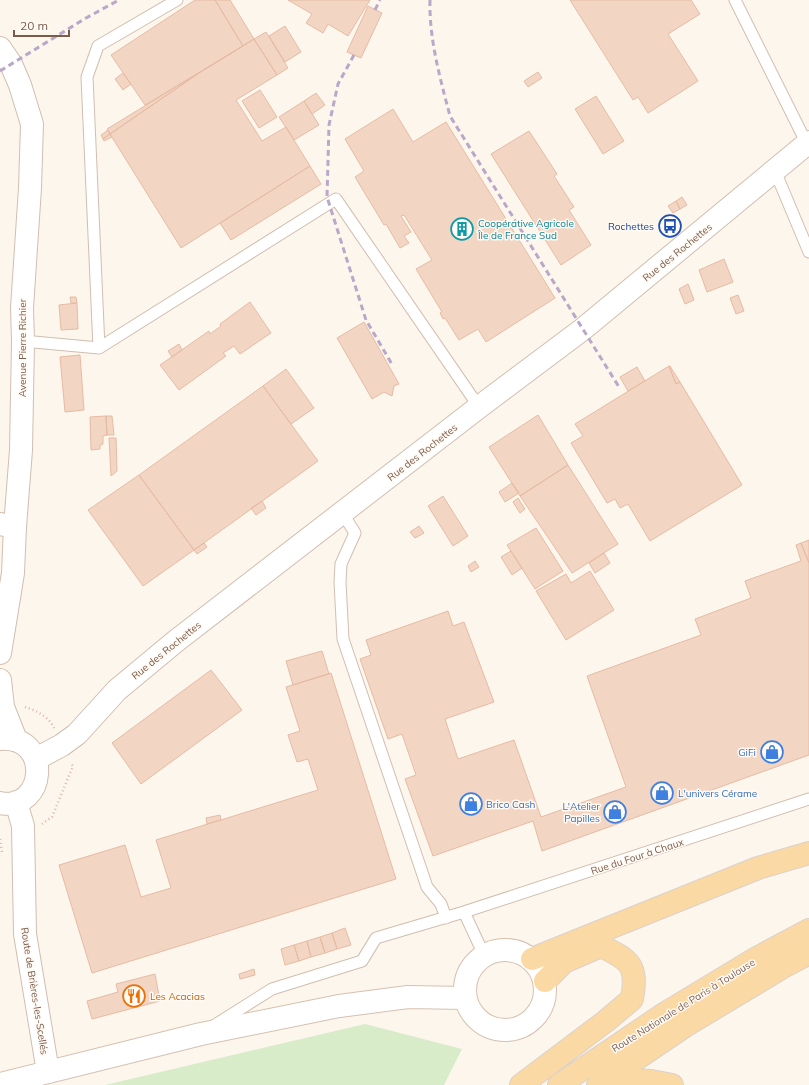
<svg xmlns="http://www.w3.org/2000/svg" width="809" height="1085" font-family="Mulish,sans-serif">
<rect width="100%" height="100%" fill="#fdf6ec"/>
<path fill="#d8ecc9" d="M365,1024L462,1049L444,1085H105Z"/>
<path fill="#f3d5c3" stroke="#e6bba3" d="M195,0H215L243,46L145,105L111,55Z
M215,0H230L254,39L243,46Z
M288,0H370L348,36L328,24L323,33L306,23L312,14Z
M570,0H691L700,14L668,34L698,81L648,113L638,97L633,100Z
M368,6L382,13L361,58L347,52Z
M285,26L301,52L285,62L269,36Z
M266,32L288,68L277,75L254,39Z
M254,39L277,75L236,100L262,141L286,127L310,166L181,248L110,134L202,71Z
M243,46L202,71L110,134L107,129Z
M538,72L542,78L528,87L524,81Z
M123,73L131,84L123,90L115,79Z
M260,90L277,117L259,128L242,101Z
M316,93L325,105L312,114L304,101Z
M596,96L624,141L603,154L575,109Z
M304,101L319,125L294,140L279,117Z
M393,109L413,142L446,122L555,298L486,342L478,329L459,340L445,318L443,319L440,313L442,312L416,269L432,260L404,215L401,216L411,232L404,236L409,243L400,248L386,224L384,225L355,177L364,171L345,139Z
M108,130L110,134L103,139L101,135Z
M529,131L557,174L554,176L574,207L569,210L591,245L561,265L491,154Z
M110,134L112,137L104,141L103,139Z
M310,166L321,184L231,240L220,223Z
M682,197L687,205L680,209L676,201Z
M676,201L680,209L673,213L668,206Z
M724,259L733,282L707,292L699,270Z
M688,284L694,300L685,304L679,289Z
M738,295L744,311L736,314L730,298Z
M70,297H76L77,303H71Z
M250,302L271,333L240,354L234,346L223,353L226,356L179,390L160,365L209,331L210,334L221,326L220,324Z
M77,303L78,329L61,330L59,305Z
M364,322L399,384L394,386L392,396L384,392L372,399L337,338Z
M179,344L182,350L172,357L168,351Z
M80,355L84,410L65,412L60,357Z
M669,366L676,384L680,382L742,485L650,541L628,504L620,508L615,499L607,503L571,443L583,436L575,424Z
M669,366H670L680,382L676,384Z
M637,367L645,381L628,391L620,377Z
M286,369L314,408L291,424L263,386Z
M263,386L318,461L194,550L139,475Z
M538,415L568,465L520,496L489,447Z
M106,416H112L114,435H107Z
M106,416L107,435L103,436V444L100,445V449L91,450L90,417Z
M109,438H116L117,471L111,476Z
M568,465L618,544L572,573L520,496Z
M139,475L194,550L143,586L88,510Z
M512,483L519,493L505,502L499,492Z
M443,496L468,536L453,546L428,506Z
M518,498L525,509L520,513L513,502Z
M262,501L266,508L256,515L251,508Z
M419,526L424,533L415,538L410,532Z
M536,528L563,571L535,589L507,545Z
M809,540V563L801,543Z
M204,543L207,547L197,554L194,550Z
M801,543L809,563V755L542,851L533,821L433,856L405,779L416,775L402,734L388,739L360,659L371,655L366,640L448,611L453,626L464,622L494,702L445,719L458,759L514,740L541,817L626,787L587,676L701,635L695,619L751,598L745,581L801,561L796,545Z
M511,551L522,568L512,575L501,557Z
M604,553L610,563L595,573L589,563Z
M475,561L479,567L471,572L468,566Z
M590,571L614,610L566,640L536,591L566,574L571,583Z
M322,651L329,674L293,685L286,661Z
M211,670L242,710L141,784L112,743Z
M331,673L396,879L92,973L59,865L125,845L141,897L171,888L156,840L318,790L308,759L297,762L288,735L300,731L286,687Z
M220,815L221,820L207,824L206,818Z
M345,928L351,945L337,949L332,933Z
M332,933L337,949L325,953L320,937Z
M320,937L325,953L311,957L307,941Z
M307,941L311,957L299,961L294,945Z
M294,945L299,961L285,965L281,949Z
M254,969L255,975L240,979L239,974Z
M155,974L160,1001L92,1019L87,1001L118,992L116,984Z"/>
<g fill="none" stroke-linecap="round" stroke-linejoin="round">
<g stroke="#d1beb0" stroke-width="13">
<path id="service" d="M735,0L807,144
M775,171L809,252
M23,341L99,348L336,199L479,407
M99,348L87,77L98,46L177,0
M343,514L355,533L341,564L340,582L343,639L427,887L441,904L446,918
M464,912L484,955
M215,1025L272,989L362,961L376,938L464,912L809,799"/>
</g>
<g stroke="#d1beb0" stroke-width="24">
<path id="minor" d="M0,524L15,527"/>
</g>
<g stroke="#d1beb0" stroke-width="24">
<path id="tertiary" d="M0,48L11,64L20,85L32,124L30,188L22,308L23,341L21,450L15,527L13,573L0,653
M0,680L3,707L16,740
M0,739C53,735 46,812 0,803
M36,759L62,745L77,734L117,690L176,641L479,407L583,329L809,142
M16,802L23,826L25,934L48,1072"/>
</g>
<g stroke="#d6c0b0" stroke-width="24">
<path id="secondary" d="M465 990a40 40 0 1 1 80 0a40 40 0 1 1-80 0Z
M0,1084L201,1034L339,1006L408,997L465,998"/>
</g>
<g stroke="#dad1cd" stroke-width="24">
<path id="primary" d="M532,959L758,868L809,853
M604,1083L634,1080L651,1081L672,1085
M521,1085L606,1021L632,999C638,965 630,960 601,946L564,962L545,981
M559,1085L664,1014L755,959L809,930
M598,1085L685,1026L783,967L809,953"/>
</g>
<path stroke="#d9b8a5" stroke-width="2.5" stroke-dasharray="1 3" stroke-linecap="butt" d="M25,707C36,710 49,717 54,728
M42,824L52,817L73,766L71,763
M0,839L2,852"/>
<use href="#service" stroke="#fff" stroke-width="11"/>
<use href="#minor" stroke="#fff" stroke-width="22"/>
<use href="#tertiary" stroke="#fff" stroke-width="22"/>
<use href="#secondary" stroke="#fff" stroke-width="22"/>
<use href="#primary" stroke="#fbd9a5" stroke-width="22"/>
<path stroke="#b9a8c9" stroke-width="3" stroke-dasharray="6 4" stroke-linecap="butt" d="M430,0C429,39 440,78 450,116L619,387
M375,10L380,0
M354,55L338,84L329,125L327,197L366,320L393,366
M0,71L86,18L119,0"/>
</g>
<defs>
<g id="bus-ring" transform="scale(1.15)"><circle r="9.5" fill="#fffaf3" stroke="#1a4fb4" stroke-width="1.5"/><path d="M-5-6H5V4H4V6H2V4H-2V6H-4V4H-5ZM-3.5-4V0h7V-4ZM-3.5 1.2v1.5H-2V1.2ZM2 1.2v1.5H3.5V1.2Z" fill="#1a4fb4"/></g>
<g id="building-ring" transform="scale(1.15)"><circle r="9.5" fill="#fffaf3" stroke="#0f9aa8" stroke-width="1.5"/><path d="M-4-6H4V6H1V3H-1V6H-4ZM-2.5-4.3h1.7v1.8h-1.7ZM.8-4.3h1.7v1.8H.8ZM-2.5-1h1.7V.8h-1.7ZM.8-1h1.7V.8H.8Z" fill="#0f9aa8"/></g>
<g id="shop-ring" transform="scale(1.15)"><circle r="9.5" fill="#fffaf3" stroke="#3f7fe0" stroke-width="1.5"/><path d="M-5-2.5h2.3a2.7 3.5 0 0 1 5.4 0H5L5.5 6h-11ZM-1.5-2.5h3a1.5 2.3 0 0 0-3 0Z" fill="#3f7fe0"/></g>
<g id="restaurant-ring" transform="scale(1.15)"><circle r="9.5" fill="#fffaf3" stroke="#e8710a" stroke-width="1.5"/><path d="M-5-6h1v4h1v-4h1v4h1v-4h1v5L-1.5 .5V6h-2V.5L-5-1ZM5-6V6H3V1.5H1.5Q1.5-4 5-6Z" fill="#e8710a"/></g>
</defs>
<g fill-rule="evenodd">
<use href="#bus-ring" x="670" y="226"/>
<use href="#building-ring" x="462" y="229"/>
<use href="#shop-ring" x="772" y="752"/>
<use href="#shop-ring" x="662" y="793"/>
<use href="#shop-ring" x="471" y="804"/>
<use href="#shop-ring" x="615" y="812"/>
<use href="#restaurant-ring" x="134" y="996"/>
</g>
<g text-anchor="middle" stroke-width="3" stroke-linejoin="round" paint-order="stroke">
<g font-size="10" fill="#0d838f" stroke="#fffaf3" text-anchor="start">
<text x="478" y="227">Coopérative Agricole<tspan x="478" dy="12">Île de France Sud</tspan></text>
</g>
<g font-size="10" fill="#164399" stroke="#fffaf3" text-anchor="end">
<text x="654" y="230">Rochettes</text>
</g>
<g font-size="10" fill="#7a5c4d" stroke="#fffaf3">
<text transform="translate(677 252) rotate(-39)" y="4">Rue des Rochettes</text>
<text transform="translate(22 348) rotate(-90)" y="4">Avenue Pierre Richier</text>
<text transform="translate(422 452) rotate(-38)" y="4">Rue des Rochettes</text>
<text transform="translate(166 650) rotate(-39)" y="4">Rue des Rochettes</text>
<text transform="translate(637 856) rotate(-18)" y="4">Rue du Four à Chaux</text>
<text transform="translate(35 991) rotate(81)" y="4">Route de Brières-les-Scellés</text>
<text transform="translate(683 1005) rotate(-32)" y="4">Route Nationale de Paris à Toulouse</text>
</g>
<g font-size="10" fill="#366cbe" stroke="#fffaf3" text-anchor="end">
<text x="756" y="756">GiFi</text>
<text x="678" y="797" text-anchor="start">L'univers Cérame</text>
<text x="486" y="808" text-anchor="start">Brico Cash</text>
<text x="600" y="810">L'Atelier<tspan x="600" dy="12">Papilles</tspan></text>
</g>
<g font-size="10" fill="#c56008" stroke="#fffaf3" text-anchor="start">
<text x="150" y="1000">Les Acacias</text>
</g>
</g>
<path d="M14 30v6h55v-6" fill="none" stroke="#7a5c4d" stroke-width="2"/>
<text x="20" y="30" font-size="12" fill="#7a5c4d" stroke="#fffaf3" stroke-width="3" paint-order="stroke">20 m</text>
</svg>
